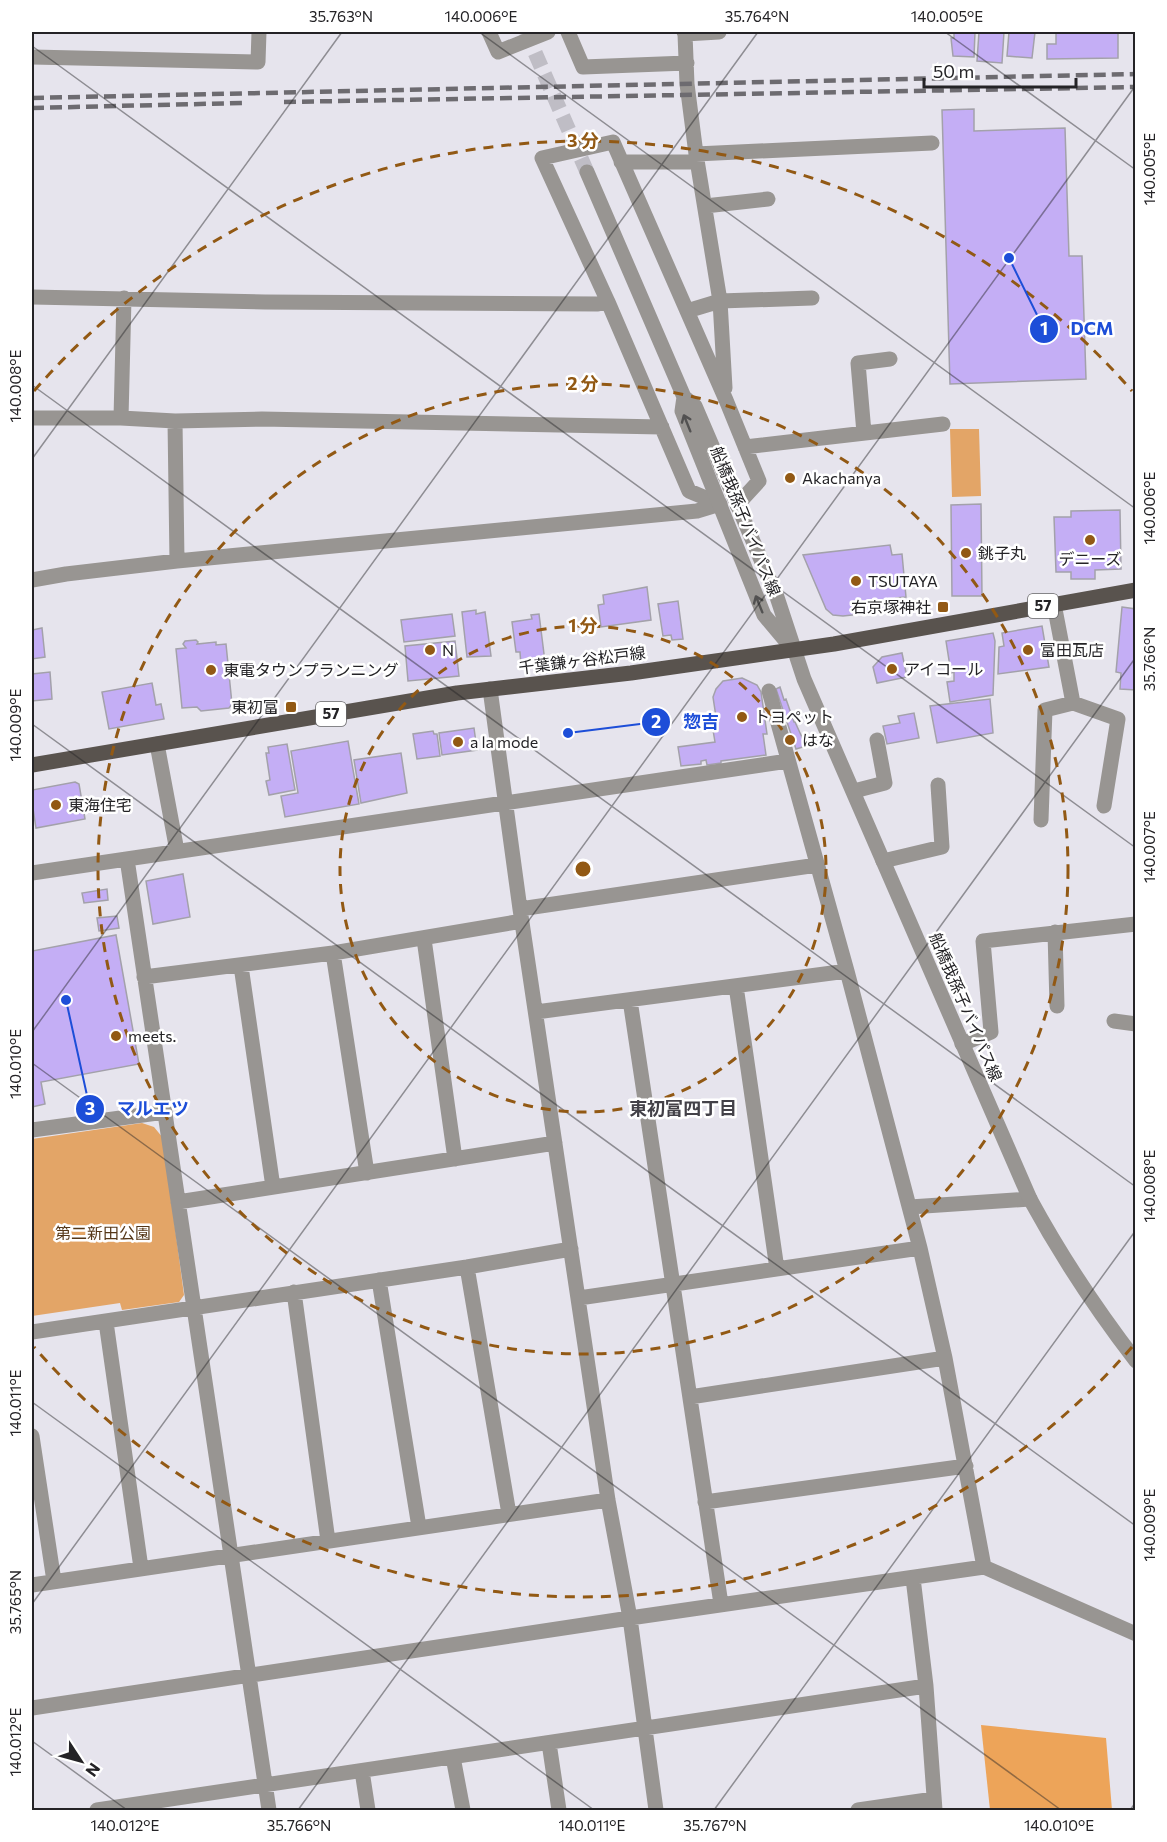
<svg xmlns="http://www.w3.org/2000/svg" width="1167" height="1842" font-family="Commissioner,'Noto Sans JP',sans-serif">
<rect width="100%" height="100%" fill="#e6e4ed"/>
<path fill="#e3a567" d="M950,429H979L981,496L952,497Z
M142,1123L154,1127L163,1138L184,1295L179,1302L122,1310L120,1303L32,1316V1139Z"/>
<path fill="#eda459" d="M981,1725L1106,1738L1112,1810H990Z"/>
<path fill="#c4aef5" stroke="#a3a1aa" stroke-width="1.5" d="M954,32H975L974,57L953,56L951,38H954Z
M979,32H1004L1002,63L977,61Z
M1009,32H1035L1032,58L1007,56Z
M1056,32H1118V58L1047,59V44H1056Z
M974,109V131L1065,128L1069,256H1082L1086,379L950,384L942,110Z
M981,504L982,596H952L951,505Z
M1120,510L1121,569L1095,570V579H1071V572H1056L1054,517H1071V511Z
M890,545L892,555L902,554L906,597L896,598L898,610L843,616L833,615L826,609L803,555Z
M647,587L651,620L601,627L598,605L604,604L603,595Z
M678,601L683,639L672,640L671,635L663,636L658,604Z
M1122,607L1136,609V690L1120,689L1121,673L1116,672Z
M476,610V614L485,612L491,656L467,657L462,612Z
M452,614L455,636L404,642L401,620Z
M539,614L545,662L521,666L520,652H516L512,622L532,619L531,615Z
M1042,626L1049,667L998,674L999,647L1004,646L1002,633Z
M42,628L45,657L32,659V630Z
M993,633L995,641L993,695L950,702L947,682L954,681V672L951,673L946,641Z
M196,640L198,642L197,644L216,642V645L226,644L232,704L229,708L201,711L197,707L182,708L176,649L186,648L183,644L185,641Z
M455,641L459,676L408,681L405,646Z
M902,653L907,677L877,683L873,667L882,657Z
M50,672L52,699L32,701V674Z
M742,678L757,685L761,692L767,734H763L766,755L721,761V763L707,765L706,760L701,761V764L681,766L678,747L715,742L713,730H718L713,697L716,689L723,681Z
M152,683L156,705L161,704L164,719L109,729L102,692Z
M780,687L784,700L786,699L794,722H795L806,746L796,749L776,689Z
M990,699L993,733L937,743L930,706Z
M914,713L919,738L887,744L883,726L900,723L898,716Z
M474,728L477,750L442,755L439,733Z
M433,731L434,734H437L440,756L417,759L413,734Z
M348,741L359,804L285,817L281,796L298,793L291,751Z
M287,744L295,790L269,795L266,781L270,780L266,753H269L268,747Z
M401,753L407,793L361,803L354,760Z
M75,782L79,784L85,819L36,828L32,802V790Z
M183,874L190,917L153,924L146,881Z
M107,889L108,900L84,903L82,893Z
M117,916L119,928L99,931L97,918Z
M116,935L139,1064L41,1082L45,1104L32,1107V951Z"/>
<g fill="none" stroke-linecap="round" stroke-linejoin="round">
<path stroke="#bfbdc5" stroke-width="15" stroke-dasharray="15 8" stroke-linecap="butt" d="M526,32L587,172"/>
<path stroke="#989592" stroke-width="15" d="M489,32L498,52L548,32
M568,32L583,67L687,63
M684,32L685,34L719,32
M685,34L687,84L696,154L720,301L725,388
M32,57L258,62L259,32
M696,154L932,143
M621,162H697
M705,206L768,199
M32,297L265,302L598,304L608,302
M687,311L720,301L812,298
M32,418H121L175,421L262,419L662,427
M121,418L124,298
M175,421L177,561
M864,433L858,363L890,359
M745,447L943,424
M720,504L689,491L608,302L542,158L613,142L726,400L759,481L737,505
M32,580L66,574L177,561L697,511L720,504
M1054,604L1073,703L1118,719L1104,806
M490,689L520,909L608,1500L630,1618L656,1810
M769,691L847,971L920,1248L945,1358L984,1567L1136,1634
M157,744L177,851
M854,791L885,783L877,740
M1041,820L1045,710L1073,703
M127,859L269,1810
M883,861L942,847L938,785
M32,873L788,761
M520,909L817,865
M1055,932L1057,1006
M424,939L455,1159
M333,953L367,1173
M241,966L273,1187
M144,977L333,953L522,921
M736,986L777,1269
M630,1000L721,1604
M536,1012L847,971
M1114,1021L1136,1024
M962,1044L991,1032L983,941L1136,924
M32,1130L165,1112
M178,1202L555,1143
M910,1207L1030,1199
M467,1267L509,1514
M379,1280L419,1527
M294,1292L328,1541
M579,1298L920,1248
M106,1322L141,1568
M32,1332L467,1267L571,1249
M690,1397L945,1358
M32,1436L54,1581
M705,1502L966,1466
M913,1578L926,1686L935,1810
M32,1585L608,1500
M32,1708L630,1618L984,1567
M549,1743L559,1810
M453,1757L463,1810
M362,1771L368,1810
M97,1810L926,1686
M858,1810L934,1799"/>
<path stroke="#989592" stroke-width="15" d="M587,172L684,397L682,411L764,615L790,646
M684,397L695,406L777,597L804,679L1030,1199C1061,1256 1096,1309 1136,1361"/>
<path stroke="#59534e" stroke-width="15" d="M32,765L457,693L631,673L834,644L1136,590"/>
<path stroke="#6d6b70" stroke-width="4.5" stroke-dasharray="12 6" stroke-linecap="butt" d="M32,98L1136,74
M284,102L1136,87
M32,108L242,103"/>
</g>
<defs><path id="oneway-shaft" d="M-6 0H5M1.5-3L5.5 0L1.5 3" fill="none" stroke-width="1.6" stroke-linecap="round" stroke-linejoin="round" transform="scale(1.5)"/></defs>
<g stroke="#525151">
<use href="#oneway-shaft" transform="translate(687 423) rotate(-112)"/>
<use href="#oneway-shaft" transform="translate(759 604) rotate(-112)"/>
</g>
<path fill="none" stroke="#242326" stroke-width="1.5" stroke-opacity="0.45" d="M479,32L1136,509M945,32L1136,170M32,46L1136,848M32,385L1136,1187M32,459L342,32M32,724L1136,1526M32,1032L758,32M32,1063L1061,1810M32,1402L594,1810M32,1604L1136,85M32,1741L127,1810M298,1810L1136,657M714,1810L1136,1230M1130,1810L1136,1802"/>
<g fill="none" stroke="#925914" stroke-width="3" stroke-dasharray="10 8">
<circle cx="583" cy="869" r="243"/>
<circle cx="583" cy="869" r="485"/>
<path d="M1132 1347A728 728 0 0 1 34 1347M34 391A728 728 0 0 1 1132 391"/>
</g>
<g fill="#925914" stroke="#fff" stroke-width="2">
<circle cx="790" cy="478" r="6"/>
<circle cx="1090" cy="540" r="6"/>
<circle cx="966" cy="553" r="6"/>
<circle cx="856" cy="581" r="6"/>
<rect x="937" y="601" width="12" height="12" rx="3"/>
<circle cx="430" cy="650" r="6"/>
<circle cx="1028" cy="650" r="6"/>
<circle cx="892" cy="669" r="6"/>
<circle cx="211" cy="670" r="6"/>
<rect x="285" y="701" width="12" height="12" rx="3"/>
<circle cx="742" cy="717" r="6"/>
<circle cx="790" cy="740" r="6"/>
<circle cx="458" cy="742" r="6"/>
<circle cx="56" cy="805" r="6"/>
<circle cx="116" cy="1036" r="6"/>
</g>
<g text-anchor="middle" stroke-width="5" stroke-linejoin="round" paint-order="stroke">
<g fill="#fff" stroke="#666567" stroke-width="1.5">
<rect x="1028" y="594" width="30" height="24" rx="4.5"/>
<rect x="316" y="702" width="30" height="24" rx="4.5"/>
</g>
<g font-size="15" font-weight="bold" fill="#242326">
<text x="1043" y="611">57</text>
<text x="331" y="719">57</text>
</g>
<g font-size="16" fill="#242326" stroke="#fff" text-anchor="start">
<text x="802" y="484">Akachanya</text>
<text x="978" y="559">銚子丸</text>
<text x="1090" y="565" text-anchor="middle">デニーズ</text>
<text x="868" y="587">TSUTAYA</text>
<text x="931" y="613" text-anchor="end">右京塚神社</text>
<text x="442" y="656">N</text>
<text x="1040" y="656">富田瓦店</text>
<text x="904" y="675">アイコール</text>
<text x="223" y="676">東電タウンプランニング</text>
<text x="279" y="713" text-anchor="end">東初富</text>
<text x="754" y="723">トヨペット</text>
<text x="802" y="746">はな</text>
<text x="470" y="748">a la mode</text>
<text x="68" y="811">東海住宅</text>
<text x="128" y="1042">meets.</text>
</g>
<g font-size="16" fill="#242326" stroke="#fff">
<text transform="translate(746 521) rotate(68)" y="6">船橋我孫子バイパス線</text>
<text transform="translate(582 660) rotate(-7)" y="6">千葉鎌ヶ谷松戸線</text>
<text transform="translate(966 1007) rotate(67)" y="6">船橋我孫子バイパス線</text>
</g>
<g font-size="16" fill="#553718" stroke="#fff">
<text x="103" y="1239">第二新田公園</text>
</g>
<g font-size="18" font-weight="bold" fill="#434148" stroke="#fff">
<text x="683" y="1115">東初富四丁目</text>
</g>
</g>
<circle cx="583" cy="869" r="9" fill="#925914" stroke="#fff" stroke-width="3"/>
<g font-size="18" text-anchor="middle" font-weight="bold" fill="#925914" stroke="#fff" stroke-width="5" stroke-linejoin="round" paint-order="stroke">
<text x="583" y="147">3 分</text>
<text x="583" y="390">2 分</text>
<text x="583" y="632">1 分</text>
</g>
<path fill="none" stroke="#1d4ed8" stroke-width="2" d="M1009 258L1044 329M568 733L656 722M66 1000L90 1109"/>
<g fill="#1d4ed8" stroke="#fff" stroke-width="2">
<circle cx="1009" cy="258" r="6"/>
<circle cx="568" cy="733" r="6"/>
<circle cx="66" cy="1000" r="6"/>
<circle cx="1044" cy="329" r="15"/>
<circle cx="656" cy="722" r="15"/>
<circle cx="90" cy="1109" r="15"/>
</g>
<g font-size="18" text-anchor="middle" font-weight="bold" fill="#fff">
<text x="1044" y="335">1</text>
<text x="656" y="728">2</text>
<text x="90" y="1115">3</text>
</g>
<g font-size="18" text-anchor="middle" font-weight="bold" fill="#1d4ed8" stroke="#fff" stroke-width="5" stroke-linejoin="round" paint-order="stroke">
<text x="1092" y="335">DCM</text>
<text x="701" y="728">惣吉</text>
<text x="153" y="1115">マルエツ</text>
</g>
<rect width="1167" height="1842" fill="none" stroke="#ffffff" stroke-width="66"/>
<g transform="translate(81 1761) rotate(126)" stroke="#ffffff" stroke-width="4.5" paint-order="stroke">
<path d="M0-4.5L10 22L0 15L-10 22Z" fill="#242326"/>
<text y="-9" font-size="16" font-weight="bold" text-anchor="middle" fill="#242326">N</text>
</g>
<path d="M924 78v9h152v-9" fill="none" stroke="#242326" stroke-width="3"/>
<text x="933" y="78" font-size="18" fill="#242326" stroke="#ffffff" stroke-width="4.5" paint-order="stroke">50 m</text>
<rect x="33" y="33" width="1101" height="1776" fill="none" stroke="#242326" stroke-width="2"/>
<g font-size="15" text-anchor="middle" fill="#242326">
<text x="341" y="22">35.763°N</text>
<text x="481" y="22">140.006°E</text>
<text x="757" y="22">35.764°N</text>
<text x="947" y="22">140.005°E</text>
<text transform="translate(1150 169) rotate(-90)" y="5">140.005°E</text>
<text transform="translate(16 386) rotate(-90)" y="5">140.008°E</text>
<text transform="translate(1150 508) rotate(-90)" y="5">140.006°E</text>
<text transform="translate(1150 659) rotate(-90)" y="5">35.766°N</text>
<text transform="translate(16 725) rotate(-90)" y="5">140.009°E</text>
<text transform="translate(1150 847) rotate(-90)" y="5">140.007°E</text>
<text transform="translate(16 1064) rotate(-90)" y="5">140.010°E</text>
<text transform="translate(1150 1186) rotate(-90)" y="5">140.008°E</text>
<text transform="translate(16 1403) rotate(-90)" y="5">140.011°E</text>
<text transform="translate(1150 1525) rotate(-90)" y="5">140.009°E</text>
<text transform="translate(16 1602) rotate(-90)" y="5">35.765°N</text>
<text transform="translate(16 1742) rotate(-90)" y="5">140.012°E</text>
<text x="125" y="1831">140.012°E</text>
<text x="299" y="1831">35.766°N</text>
<text x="592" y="1831">140.011°E</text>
<text x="715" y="1831">35.767°N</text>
<text x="1059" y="1831">140.010°E</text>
</g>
</svg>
